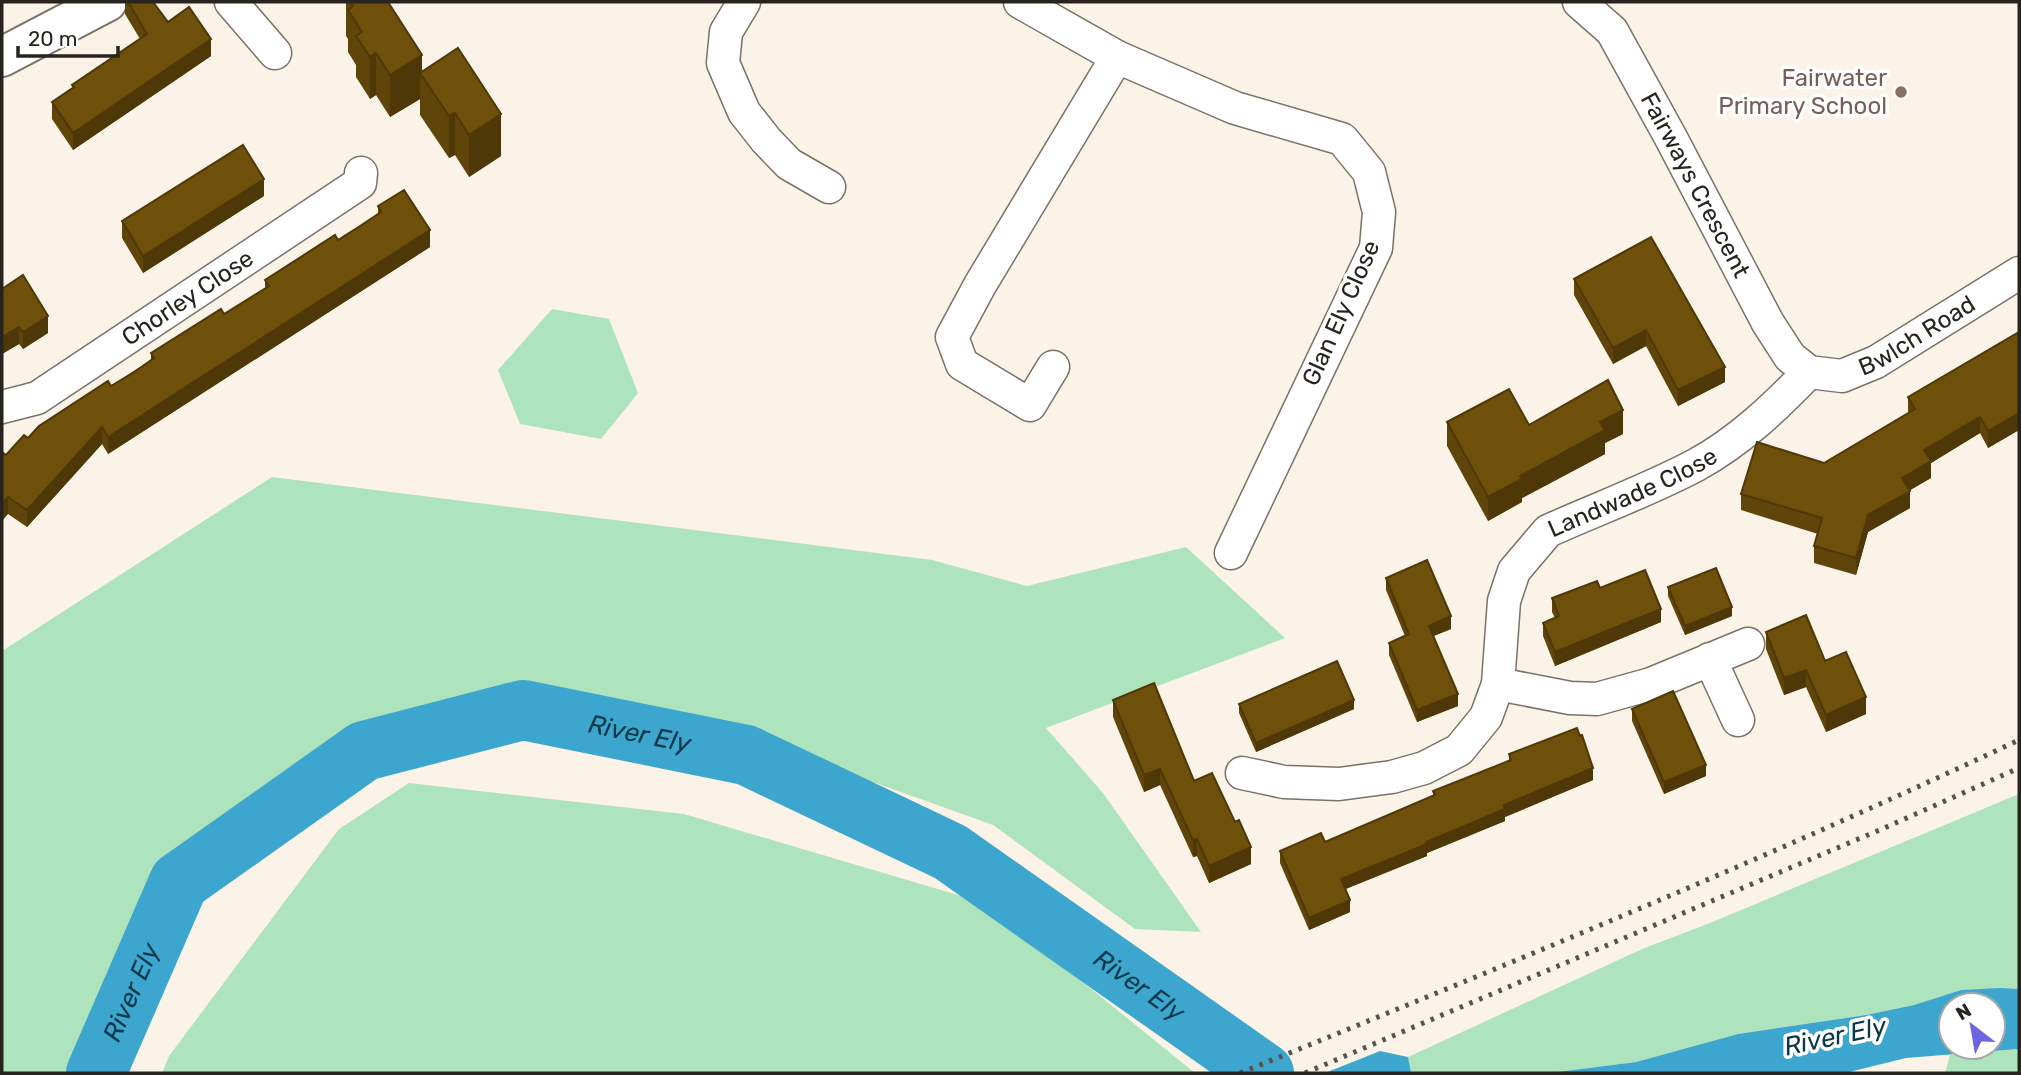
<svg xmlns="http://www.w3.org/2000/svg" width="2021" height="1075" font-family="Rubik,sans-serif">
<rect width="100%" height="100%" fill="#fbf3e7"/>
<path fill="#aee4bd" d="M552,309L609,319L638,393L601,439L520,424L498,370Z
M272,477L932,560L1027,586L1186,547L1285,638L1046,728L1103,793L1201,932L1135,929L993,825L859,777L709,735L575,724L445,700L352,728L272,808L204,844L143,938L69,1073H2V651Z
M409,783L684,814L985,903L1195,1073H162L169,1056L339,829Z
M2019,794V989L1961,990L1914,1005L1866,1015L1738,1034L1636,1062L1550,1073H1411L1408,1057L1642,949L1710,923Z
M2019,1049V1073H1945L1950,1055Z"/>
<path fill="#3da6cf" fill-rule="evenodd" d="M2000,988L2019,989V1049L1906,1058L1845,1073H1550L1636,1062L1738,1034L1866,1015L1914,1005L1961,990ZM1951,1005H1993V1047H1951Z
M1380,1051L1408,1057L1411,1073H1325Z"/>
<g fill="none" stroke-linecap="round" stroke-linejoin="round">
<path stroke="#3da6cf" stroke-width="60" id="s1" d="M96,1073L179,882L364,751L523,710L746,755L950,852L1264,1073"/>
<g stroke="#797267" stroke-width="35">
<g id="minor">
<path d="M231,2L275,53"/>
<path d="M744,2L726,32L723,63L744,112L766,140L789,164L829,187"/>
<path d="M1020,2L1117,57L1235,108L1342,139L1369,172L1379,212L1376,248L1231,553"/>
<path id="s2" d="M1579,2L1612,31L1671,138L1768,323L1790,357L1809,372L1842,376L1876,362L2019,273"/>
<path d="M1053,367L1030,405L962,364L952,337L980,285L1117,57"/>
<path id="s3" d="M2,407L37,398L360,183L361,173"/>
<path d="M1710,659L1738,720"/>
<path d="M1498,684L1570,698L1597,699L1651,684L1748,644"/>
<path id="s4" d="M1242,773L1284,782L1339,784L1392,777L1424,768L1459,750L1486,717L1498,684L1504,601L1514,571L1548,531C1597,509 1649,490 1696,465C1740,441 1775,407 1809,372"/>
</g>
</g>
<g stroke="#797267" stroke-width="42">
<path id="tertiary" d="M2,57L107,2"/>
</g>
<use href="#minor" stroke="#fff" stroke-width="32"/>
<use href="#tertiary" stroke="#fff" stroke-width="38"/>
<path stroke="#56524c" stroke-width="5" stroke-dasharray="3.5 7" stroke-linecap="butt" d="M1240,1073C1502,967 1764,860 2019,740
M1305,1073L1882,829L2019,768"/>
</g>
<path fill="#5f4509" d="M125,2H153L168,22L211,56L73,150L52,119V102L72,88V85L140,39L125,14Z
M346,2H388L422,72L501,156L469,177L455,155L449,158L420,115V99L390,117L376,95L370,99L356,77V65L348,52V39L346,36Z
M264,196L143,273L122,238V221Z
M378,206L430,247L108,454L102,444L27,527L8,514L6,455L28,438L151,360V353L224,314L265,288V280L338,240L378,214Z
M1574,279L1725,382L1678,406L1646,346L1613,364L1574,295Z
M2,289L48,333L23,349L19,344L2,354Z
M2019,332V430L1988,448L1980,433L1931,463V478L1909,490L1910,508L1868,532L1856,575L1814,563V546L1818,534L1741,510V494L1824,463L1908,413V397Z
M1447,422L1529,425L1623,434L1605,443V454L1522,498V502L1488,521L1447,446Z
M1386,578L1451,629L1433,636L1458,706L1417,722L1389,655V643L1405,636L1386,590Z
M1668,587L1732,616L1685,635L1668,596Z
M1600,588L1661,622L1555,666L1543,636V623L1555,618L1552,612V598Z
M1766,632L1825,661L1866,714L1826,732L1806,687L1784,695L1766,649Z
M1113,700L1194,781L1251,864L1209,883L1197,856L1193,857L1160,785L1144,792L1113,717Z
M1239,704L1354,709L1256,752L1239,713Z
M1632,709L1706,776L1664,794L1632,721Z
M1509,754L1593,780L1505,817V821L1427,853V856L1345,889L1350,912L1309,930L1280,863V851L1325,842L1433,795V791L1509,761Z"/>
<path fill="#4e3807" d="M211,39V56L73,150V133Z
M376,53V95L370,99V57Z
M422,55V77L420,73V99L390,117V75Z
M455,113V155L449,158V116Z
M501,114V156L469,177V135Z
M264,179V196L143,273V256Z
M430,230V247L108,454V437Z
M48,316V333L23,349V332Z
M19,327V344L2,354V337Z
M1646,330V346L1613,364V348Z
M1725,367V382L1678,406V390Z
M1623,410V434L1605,443V454L1522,498V502L1488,521V497L1600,422Z
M2019,413V430L1988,448V431Z
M1980,417V433L1931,463V478L1902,495V478L1924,450Z
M102,427V444L27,527V510Z
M1910,491V508L1868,532L1856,575V558L1868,515Z
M8,497V514L2,521V504Z
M1732,607V616L1685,635V626Z
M1661,609V622L1555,666V652Z
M1451,616V629L1429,638V626Z
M1806,670V687L1784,695V678Z
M1458,694V706L1417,722V710Z
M1866,697V714L1826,732V715Z
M1354,700V709L1256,752V743Z
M1706,765V776L1664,794V782Z
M1593,768V780L1505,817V821L1427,853V856L1341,891V879L1426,842L1504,805Z
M1160,769V785L1144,792V775Z
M1197,839V856L1193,857V840Z
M1251,847V864L1209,883V866Z
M1350,900V912L1309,930V918Z"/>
<path fill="#6f500a" stroke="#4e3807" stroke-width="2" d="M128,2H153L168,22L189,7L211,39L73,133L52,102L74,87L72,85L147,34Z
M351,2H388L422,55L390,75L376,53L370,57L356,36L362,32L348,10L353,6Z
M458,48L501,114L469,135L455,113L449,116L420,73Z
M243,145L264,179L143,256L122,221Z
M404,190L430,230L108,437L102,427L27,510L8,497L2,504V452L6,455L24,435L28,438L39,426L108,381L111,386L133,373L154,358L151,353L221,309L224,314L269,286L265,280L335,235L338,240L360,226L381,212L378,206Z
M1651,237L1725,367L1678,390L1646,330L1613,348L1574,279Z
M23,275L48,316L23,332L19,327L2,337V289Z
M2019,332V413L1988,431L1980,417L1924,450L1931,461L1902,478L1910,491L1868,515L1856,558L1814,546L1822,518L1741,494L1757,442L1824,463L1915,409L1908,397Z
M1608,380L1623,410L1600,422L1605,430L1520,476L1522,479L1488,497L1447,422L1509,389L1529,425Z
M1427,560L1451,616L1429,626L1458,694L1417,710L1389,643L1409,634L1386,578Z
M1716,568L1732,607L1685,626L1668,587Z
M1645,570L1661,609L1555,652L1543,623L1559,616L1552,598L1597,581L1600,588Z
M1806,615L1825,661L1846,652L1866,697L1826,715L1806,670L1784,678L1766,632Z
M1337,661L1354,700L1256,743L1239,704Z
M1154,683L1194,781L1212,773L1235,822L1239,820L1251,847L1209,866L1197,839L1193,840L1160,769L1144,775L1113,700Z
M1673,691L1706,765L1664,782L1632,709Z
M1577,728L1580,736L1582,735L1593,768L1504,805L1505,809L1426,842L1427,844L1341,879L1350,900L1309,918L1280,851L1321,833L1325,842L1435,795L1433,791L1511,760L1509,754Z"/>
<circle fill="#8d6e63" stroke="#fff" stroke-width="2.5" cx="1901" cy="92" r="7"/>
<g text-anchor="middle" stroke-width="7" stroke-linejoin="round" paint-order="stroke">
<g font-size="24" fill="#785e54" stroke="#fff" text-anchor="end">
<text x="1887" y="86">Fairwater<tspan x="1887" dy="28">Primary School</tspan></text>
</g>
<g font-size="24" fill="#272420" stroke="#fff">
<text dy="8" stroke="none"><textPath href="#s2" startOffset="219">Fairways Crescent</textPath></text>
<text dy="8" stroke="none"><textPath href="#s3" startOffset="217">Chorley Close</textPath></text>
<text transform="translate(1341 313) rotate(-66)" y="8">Glan Ely Close</text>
<text dy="8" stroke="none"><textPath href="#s2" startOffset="558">Bwlch Road</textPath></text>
<text dy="8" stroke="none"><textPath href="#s4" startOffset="562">Landwade Close</textPath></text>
</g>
<g font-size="26" font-style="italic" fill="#093849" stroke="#fff">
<text dy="9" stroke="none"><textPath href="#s1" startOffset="718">River Ely</textPath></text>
<text dy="9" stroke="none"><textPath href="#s1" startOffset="1284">River Ely</textPath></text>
<text dy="9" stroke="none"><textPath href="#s1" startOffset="88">River Ely</textPath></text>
<text transform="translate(1835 1036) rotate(-12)" y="9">River Ely</text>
</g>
</g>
<rect width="2021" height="1075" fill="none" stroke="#272420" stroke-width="7"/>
<g transform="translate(1972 1026) rotate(329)"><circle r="33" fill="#ffffff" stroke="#a9a7a6" stroke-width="2"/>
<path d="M0-5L12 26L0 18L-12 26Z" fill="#6d65df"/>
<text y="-10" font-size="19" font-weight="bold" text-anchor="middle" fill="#272420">N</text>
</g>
<path d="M18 46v10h100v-10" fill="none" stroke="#272420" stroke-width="3.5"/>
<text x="28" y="46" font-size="21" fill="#272420" stroke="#ffffff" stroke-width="5" paint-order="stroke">20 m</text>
</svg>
